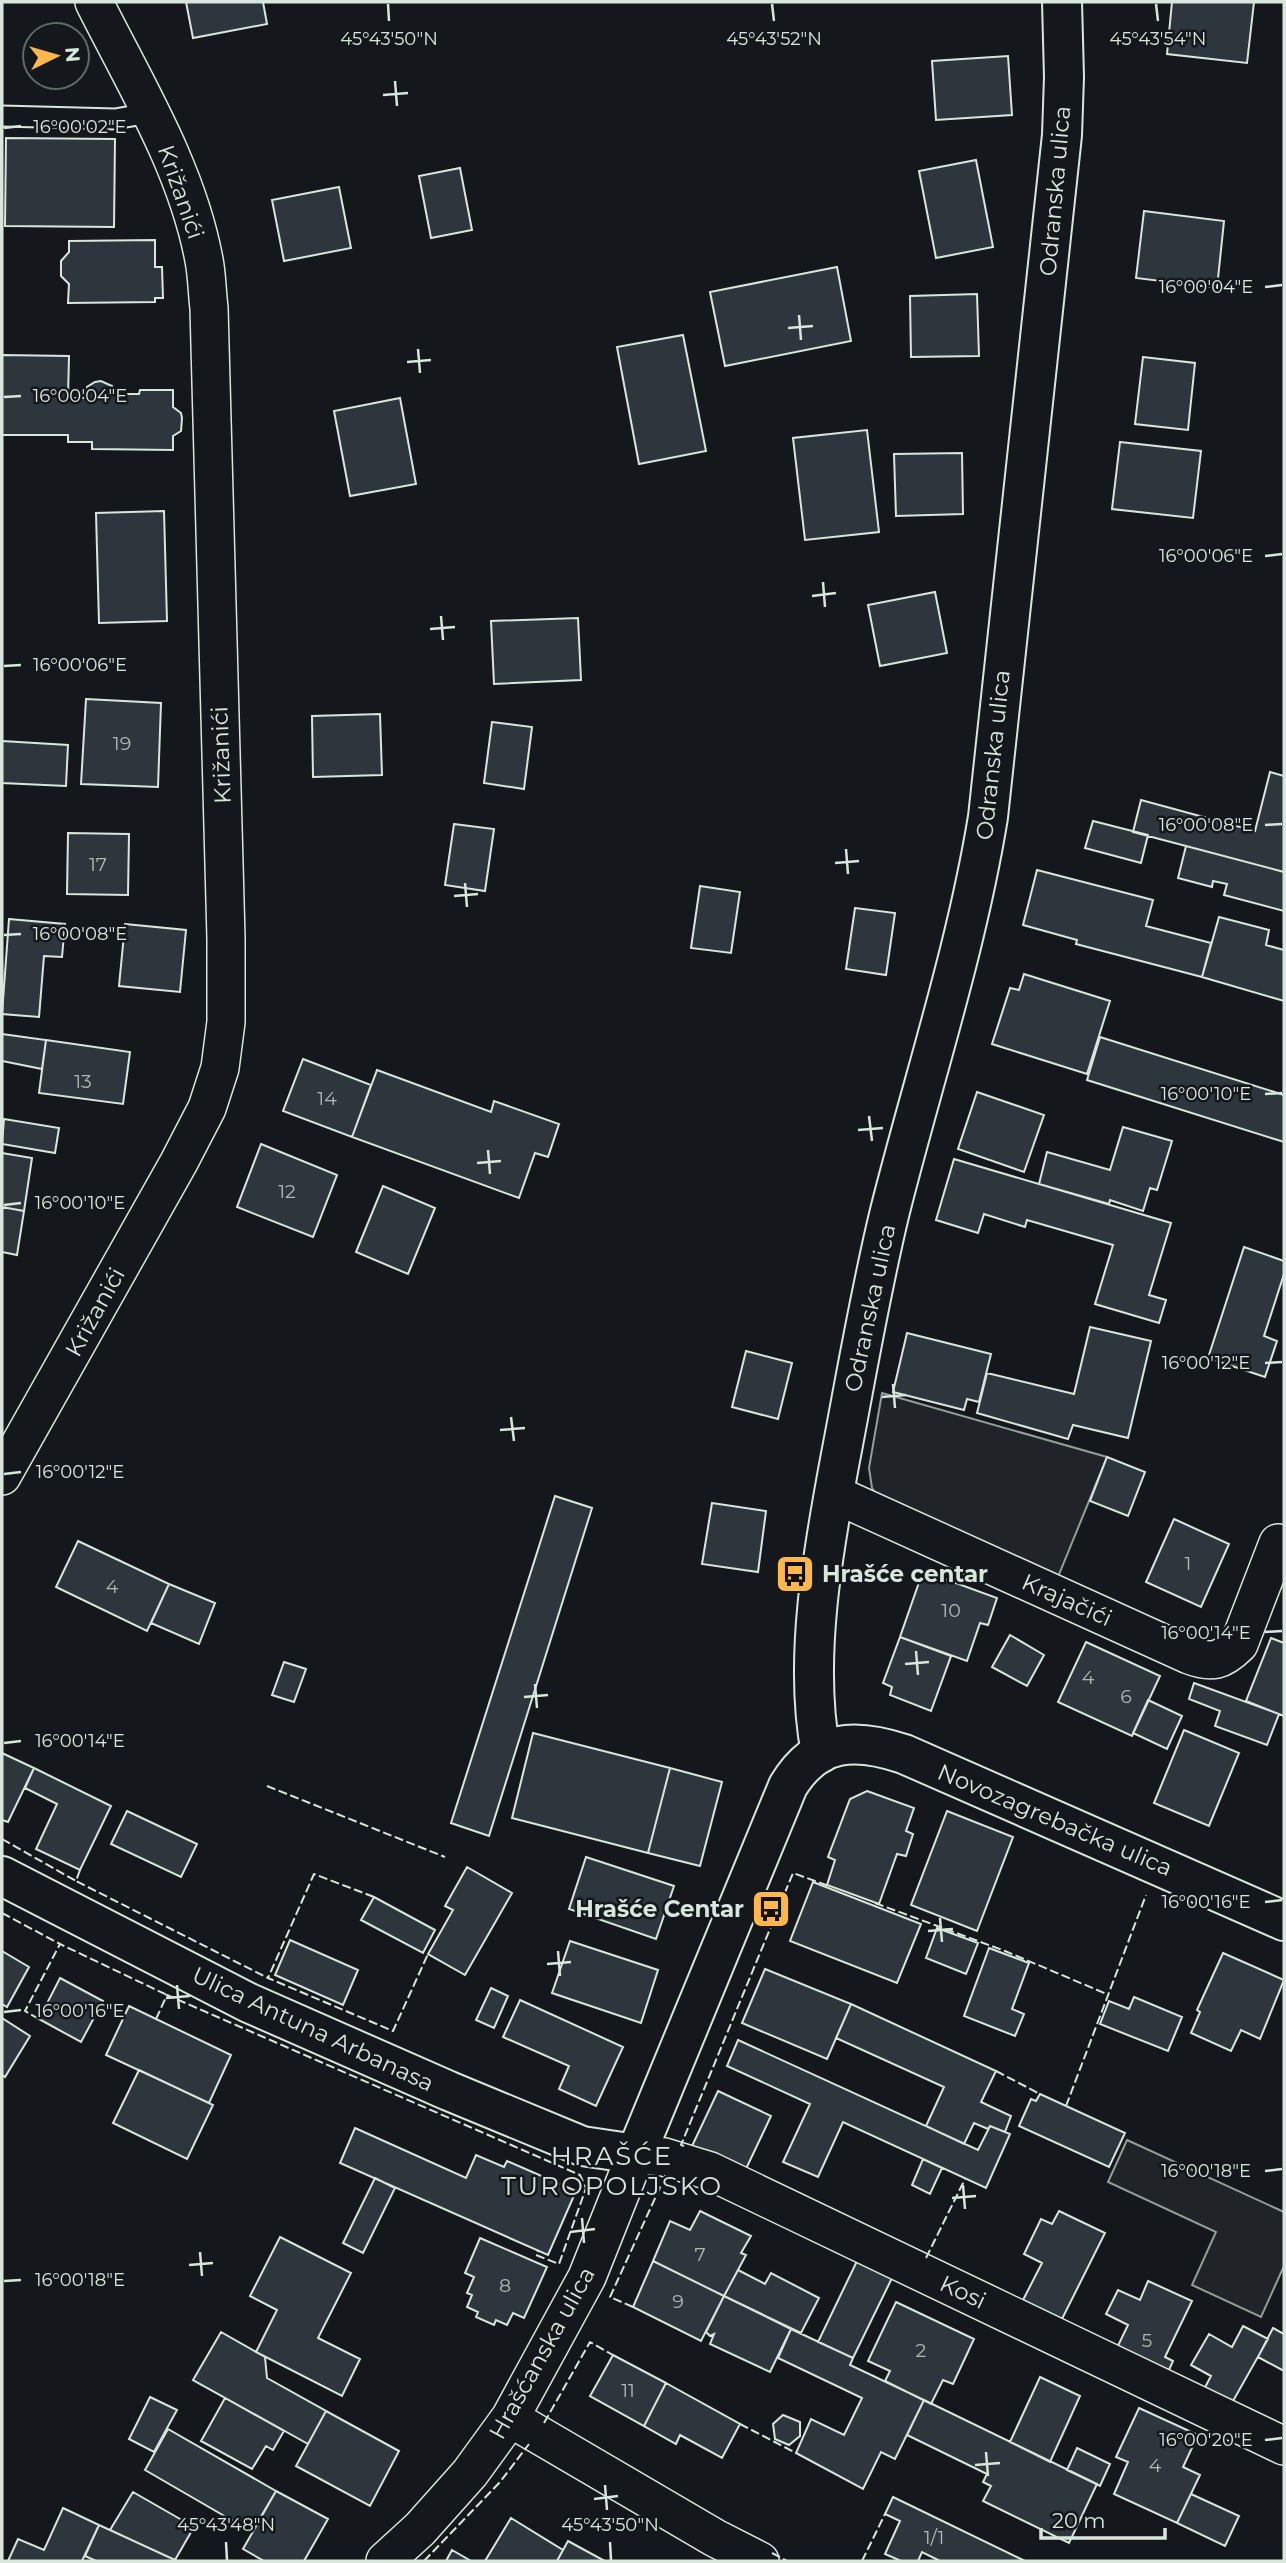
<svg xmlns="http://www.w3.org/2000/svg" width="1286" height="2563" font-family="Montserrat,sans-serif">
<rect width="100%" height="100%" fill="#14181c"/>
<path fill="#202428" stroke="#939e99" stroke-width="2" d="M882,1393L1107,1457L1058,1577L882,1504L872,1488L869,1468Z
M1127,2140L1284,2212V2266L1261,2317L1192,2285L1216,2232L1108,2182Z"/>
<path fill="#2c363c" stroke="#d8e6dc" stroke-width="2" d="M186,2H263L267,24L193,38Z
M1172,2H1254L1247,63L1167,54Z
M1008,56L1012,115L936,120L932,61Z
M6,138L115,139L114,227L5,226Z
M976,160L993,247L936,258L919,171Z
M460,168L472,230L431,238L419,176Z
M339,187L351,248L284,261L272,200Z
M1144,211L1224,221L1217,288L1136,278Z
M155,240V267H162L163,298H155V302L68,303L69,284L61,276V261L69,252V241Z
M837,267L851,341L725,366L710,292Z
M977,294L979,356L911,357L910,296Z
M683,335L706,451L639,464L617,347Z
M2,355L69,356L68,398H84L87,387L95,382L101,381L112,386L114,394H139L140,390H173V407L181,413L182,418L181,431L173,436V450L92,449V442H68V435H2Z
M1143,357L1195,363L1188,430L1135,424Z
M400,398L416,484L350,496L334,411Z
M867,430L879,532L805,540L793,438Z
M1120,442L1201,451L1193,518L1112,509Z
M962,453L963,514L896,516L894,454Z
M164,511L167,621L99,623L96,513Z
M935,592L947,653L880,666L868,605Z
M578,618L581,680L494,684L491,621Z
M86,699L161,703L158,787L81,784Z
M380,714L382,775L313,777L312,716Z
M492,722L532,727L524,789L484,783Z
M2,741L68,745L66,786L2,783Z
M1270,772L1284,776V872L1133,832L1141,800L1255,831Z
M1093,821L1148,835L1141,863L1085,848Z
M454,824L494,829L485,891L445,885Z
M68,833L129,834L128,895L67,894Z
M1186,846L1284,872V911L1224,895L1227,884L1213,881L1212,887L1178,878Z
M1037,870L1153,900L1146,926L1211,943L1202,977L1076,944L1077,940L1023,925Z
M700,886L740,892L731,953L691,948Z
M855,908L895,913L886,975L846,969Z
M1219,917L1269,930L1266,945L1284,950V1001L1202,977Z
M9,919L65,924L62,957L44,956L39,1017L2,1014Z
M125,924L186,930L180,992L119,986Z
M1024,974L1110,1001L1087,1074L992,1044L1010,988L1019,990Z
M2,1034L46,1040L42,1069L2,1061Z
M1100,1037L1284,1095V1142L1087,1080Z
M46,1040L130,1052L123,1104L39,1093Z
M303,1059L371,1085L352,1137L283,1111Z
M377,1070L491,1112L494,1101L559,1124L548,1157L535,1153L519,1198L352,1137Z
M977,1092L1044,1115L1024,1172L958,1149Z
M4,1119L59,1128L55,1153L2,1144Z
M1123,1127L1172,1141L1157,1190L1150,1188L1143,1211L1110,1200L1109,1204L1039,1184L1047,1152L1110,1170Z
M261,1144L337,1175L313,1237L237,1207Z
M2,1153L32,1158L24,1211L2,1207Z
M954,1159L1171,1223L1149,1295L1166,1300L1159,1323L1095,1304L1113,1245L1027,1220L1025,1227L984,1214L978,1233L936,1220Z
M383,1186L435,1208L408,1274L356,1252Z
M2,1207L24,1211L17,1255L2,1252Z
M1244,1247L1284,1261V1274L1264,1336L1277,1341L1265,1377L1208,1358Z
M1090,1327L1151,1341L1128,1438L1073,1425L1068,1439L977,1413L987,1373L1074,1394Z
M907,1333L991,1354L979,1402L967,1399L964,1410L893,1392Z
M746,1351L792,1363L778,1419L732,1407Z
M1107,1457L1145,1472L1128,1516L1090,1501Z
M555,1496L592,1508L489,1836L451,1823Z
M712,1503L766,1511L758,1572L702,1564Z
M1174,1519L1229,1544L1201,1607L1146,1582Z
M78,1541L169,1584L147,1631L56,1587Z
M923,1571L997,1598L988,1625L980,1623L967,1661L900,1637Z
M169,1584L215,1603L199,1644L151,1623Z
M1010,1635L1044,1655L1027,1686L992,1667Z
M900,1637L951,1656L931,1711L890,1695L892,1687L883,1683Z
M1271,1638L1284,1643V1716L1246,1701Z
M1086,1642L1160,1676L1132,1736L1058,1702Z
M284,1662L306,1669L294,1702L272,1695Z
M1194,1683L1279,1714L1267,1745L1215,1726L1220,1711L1189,1699Z
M1148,1700L1182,1716L1167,1749L1133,1733Z
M1184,1730L1239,1753L1209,1826L1154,1803Z
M533,1733L670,1768L648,1853L512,1818Z
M2,1753L34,1768L8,1822L2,1820Z
M34,1768L111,1806L80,1870L36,1849L57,1804L25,1788Z
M670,1768L722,1782L700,1866L648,1853Z
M867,1791L914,1808L906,1831L913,1834L906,1856L897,1854L879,1904L827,1885L835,1860L828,1857L850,1799Z
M127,1811L197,1844L181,1877L111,1844Z
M947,1811L1013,1837L977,1931L911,1905Z
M586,1857L674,1886L656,1939L569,1909Z
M467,1867L512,1893L465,1975L428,1954L453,1910L445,1906Z
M813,1882L921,1924L897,1983L790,1941Z
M374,1897L435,1930L423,1953L361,1920Z
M937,1928L978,1943L966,1974L926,1958Z
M290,1940L358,1970L343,2005L275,1975Z
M570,1941L658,1970L641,2023L552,1993Z
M989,1948L1029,1963L1012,2009L1024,2014L1015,2036L964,2016Z
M2,1951L29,1967L7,2007L2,2004Z
M1223,1953L1284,1980L1260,2039L1241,2030L1231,2051L1191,2033L1200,2012L1197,2010Z
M765,1969L851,2004L827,2059L742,2023Z
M60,1978L103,2001L81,2042L39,2019Z
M491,1988L508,1996L494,2028L476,2020Z
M1134,1997L1182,2017L1168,2051L1100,2024L1109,2001L1129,2009Z
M520,2000L623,2047L596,2106L559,2089L569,2066L503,2037Z
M851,2004L996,2071L981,2102L1011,2116L1005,2132L990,2126L988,2129L974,2123L964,2144L926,2126L944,2087L836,2038Z
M129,2006L231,2055L209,2103L106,2055Z
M2,2018L30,2036L5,2077L2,2075Z
M738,2040L978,2150L990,2126L1010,2134L986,2188L843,2122L818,2177L783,2162L810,2104L727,2066Z
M139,2070L213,2105L187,2159L113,2123Z
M718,2091L771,2116L745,2171L692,2146Z
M1040,2094L1125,2133L1109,2167L1019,2126L1031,2099L1036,2101Z
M355,2128L466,2178L476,2155L504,2167L507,2161L576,2191L548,2255L340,2163Z
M923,2159L942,2168L930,2194L912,2185Z
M375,2178L395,2188L363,2253L343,2243Z
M700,2211L751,2236L741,2253L746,2255L724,2296L653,2261L670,2221L690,2230Z
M1059,2211L1105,2233L1062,2319L1023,2300L1042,2263L1024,2254L1041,2219L1052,2224Z
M280,2237L351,2273L318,2338L360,2359L342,2396L256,2352L277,2310L250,2296Z
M480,2238L547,2267L524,2318L513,2313L507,2325L496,2320L494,2325L476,2317L478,2312L467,2307L472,2295L467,2293L474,2277L465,2273Z
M653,2261L724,2296L701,2341L633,2307Z
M857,2261L892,2278L853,2358L818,2342Z
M738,2270L765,2284L771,2273L819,2298L801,2333L724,2296Z
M1148,2281L1192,2301L1165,2357L1173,2361L1165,2379L1114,2354L1128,2325L1106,2314L1118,2290L1140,2300Z
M724,2296L791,2329L770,2372L710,2344L714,2334L710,2336L706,2332Z
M896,2302L974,2339L953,2384L943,2380L931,2404L885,2381L890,2371L868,2361Z
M1243,2326L1268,2339L1228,2410L1201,2395L1211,2376L1191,2365L1209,2334L1232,2347Z
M1273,2328L1284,2334V2371L1258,2357Z
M791,2329L853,2358L850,2365L924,2400L895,2459L881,2452L863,2489L796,2453L811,2419L844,2435L862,2398L778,2358Z
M221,2332L265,2357L267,2378L326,2411L308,2444L193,2380Z
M613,2355L666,2383L644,2426L590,2396Z
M1040,2377L1080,2396L1050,2462L1010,2442Z
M666,2383L740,2424L722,2458L680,2435L676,2444L644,2426Z
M150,2397L177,2410L154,2452L129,2439Z
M225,2398L284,2431L273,2450L266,2446L252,2469L201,2441Z
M924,2400L1097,2484L1069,2543L983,2501L991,2486L983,2482L987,2474L907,2435Z
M1139,2408L1198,2435L1183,2467L1200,2475L1177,2523L1114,2494L1128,2462L1116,2457Z
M326,2411L399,2451L370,2506L296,2466Z
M783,2415L800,2422V2436L789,2445L775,2439L773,2424Z
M168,2429L276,2491L252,2532L145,2470Z
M1077,2448L1110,2464L1100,2486L1067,2470Z
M276,2491L328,2519L304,2561H264L243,2549Z
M133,2492L194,2527L175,2560L110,2530Z
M1191,2494L1239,2516L1225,2546L1177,2523Z
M893,2497L1025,2561H940L922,2552L918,2561H901L885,2554L900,2521L885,2514Z
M63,2508L99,2525L82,2561H8L18,2539L44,2550Z
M511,2518L563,2550L557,2561H485Z
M99,2525L175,2560L177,2561H96L85,2556Z
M568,2541L603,2560L602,2561H557Z
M452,2550L471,2561H446Z"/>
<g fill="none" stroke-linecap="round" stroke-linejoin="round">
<g stroke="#d8e6dc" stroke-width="23">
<path id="lane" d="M2,116L115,119L149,113"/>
</g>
<g stroke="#d8e6dc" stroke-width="40">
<path id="street" d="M2,1476L179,1162L207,1108L220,1068L226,1022V938L209,308C207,292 207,275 204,260C187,168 135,84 94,2
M834,1494L1189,1655C1212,1664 1222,1661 1239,1644L1278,1543
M510,2418L715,2538L760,2561
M385,2561L420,2529L470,2473L510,2418L587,2277L636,2154L664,2157L710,2171L1284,2446"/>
</g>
<g stroke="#d8e6dc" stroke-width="42">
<path id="secondary" d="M821,1753C803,1661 823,1551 840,1460C856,1377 870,1293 890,1211C923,1080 966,951 988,817L1062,135L1064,77L1062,2
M2,1876L249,2003L449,2091L582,2146L636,2154L788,1786C817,1738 856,1738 904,1754L1284,1921"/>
</g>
<use href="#lane" stroke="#14181c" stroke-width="19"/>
<use href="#street" stroke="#14181c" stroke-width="37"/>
<use href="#secondary" stroke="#14181c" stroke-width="38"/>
<path stroke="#d8e6dc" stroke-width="2" stroke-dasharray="9 3.5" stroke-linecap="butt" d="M267,1786L445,1857
M2,1839L76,1881
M80,1870L76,1881L268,1978
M374,1897L314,1874L268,1978L393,2031L428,1954
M875,1903L1005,1951L1109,1995
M2,1913L60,1944
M39,2019L25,2011L60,1944L167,1995
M156,2019L167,1995L580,2175L586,2188L559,2264L536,2255L538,2251
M996,2071L1040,2094
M1066,2106L1146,1895
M684,2146L681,2145L793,1873L829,1886
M926,2258L965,2179
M633,2307L610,2297L667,2172
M544,2423L590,2342L613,2355
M740,2424L796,2453
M772,2553L787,2561
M424,2561L500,2482L529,2444
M862,2561L885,2514"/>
</g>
<path fill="none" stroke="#d8e6dc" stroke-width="2.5" d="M388,4L389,21M772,4L774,21M1156,4L1158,21M395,81L397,106M383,95L408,93M4,128L21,126M1265,287L1282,285M799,315L801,340M788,328L813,326M418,349L420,373M407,362L431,360M4,397L21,396M1265,556L1282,554M823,582L825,607M812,596L836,593M441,616L443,640M430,629L455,627M4,666L21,665M1265,825L1282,824M846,849L848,874M835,863L859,861M465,883L467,907M454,896L478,894M4,935L21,934M1265,1094L1282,1093M869,1116L872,1141M858,1130L883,1128M488,1150L490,1174M477,1163L501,1161M4,1205L21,1203M1265,1363L1282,1362M893,1384L895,1408M882,1397L906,1395M511,1417L514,1441M500,1430L525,1428M4,1474L21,1472M1265,1632L1282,1631M916,1651L918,1675M905,1664L929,1662M535,1684L537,1708M524,1697L548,1695M4,1743L21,1741M1265,1902L1282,1900M940,1918L942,1942M928,1931L953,1929M558,1951L560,1976M547,1964L571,1962M177,1985L179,2009M166,1998L190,1996M4,2012L21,2010M1265,2171L1282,2169M963,2185L965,2209M952,2198L976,2196M582,2218L584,2243M570,2232L595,2229M200,2252L202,2276M189,2265L213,2263M4,2281L21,2280M1265,2440L1282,2438M986,2452L988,2476M975,2465L1000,2463M605,2485L607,2510M594,2499L618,2496M226,2542L227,2560M610,2542L611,2560"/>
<defs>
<g id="bus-square" transform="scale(2.0125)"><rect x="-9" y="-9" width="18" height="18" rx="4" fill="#ffb74d" stroke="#14181c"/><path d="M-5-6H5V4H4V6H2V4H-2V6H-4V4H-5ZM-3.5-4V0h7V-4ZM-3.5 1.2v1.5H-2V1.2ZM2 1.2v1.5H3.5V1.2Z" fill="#111"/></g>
</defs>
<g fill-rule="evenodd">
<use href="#bus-square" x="795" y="1574"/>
<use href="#bus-square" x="771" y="1909"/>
</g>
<g text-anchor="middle" stroke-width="5" stroke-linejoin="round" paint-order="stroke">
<g font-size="19" fill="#adbab4">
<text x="122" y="750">19</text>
<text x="98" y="871">17</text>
<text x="83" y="1088">13</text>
<text x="327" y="1105">14</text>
<text x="287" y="1198">12</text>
<text x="1188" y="1570">1</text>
<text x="112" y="1593">4</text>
<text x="951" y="1617">10</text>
<text x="1088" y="1684">4</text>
<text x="1126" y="1703">6</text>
<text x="700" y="2261">7</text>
<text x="505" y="2292">8</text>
<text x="678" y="2308">9</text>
<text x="1147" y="2347">5</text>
<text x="921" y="2357">2</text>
<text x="628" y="2397">11</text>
<text x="1155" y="2472">4</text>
<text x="934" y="2544">1/1</text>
</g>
<g font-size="23" fill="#d8e6dc" stroke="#14181c">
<text transform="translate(1055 191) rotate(-85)" y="8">Odranska ulica</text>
<text transform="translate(181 192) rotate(71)" y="8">Križanići</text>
<text transform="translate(221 755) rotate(-92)" y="8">Križanići</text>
<text transform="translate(993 755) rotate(-84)" y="8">Odranska ulica</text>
<text transform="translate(870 1308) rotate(-78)" y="8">Odranska ulica</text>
<text transform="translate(95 1312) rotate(-61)" y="8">Križanići</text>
<text transform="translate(1067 1600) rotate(24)" y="8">Krajačići</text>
<text transform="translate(1055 1820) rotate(23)" y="8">Novozagrebačka ulica</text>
<text transform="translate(313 2029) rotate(25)" y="8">Ulica Antuna Arbanasa</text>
<text transform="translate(963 2292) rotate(25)" y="8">Kosi</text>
<text transform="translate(542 2353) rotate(-61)" y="8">Hrašćanska ulica</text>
</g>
<g font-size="23" font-weight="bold" fill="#d8e6dc" stroke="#14181c" text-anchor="start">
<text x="822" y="1582">Hrašće centar</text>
<text x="744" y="1917" text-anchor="end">Hrašće Centar</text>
</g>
<g font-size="26" letter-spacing="2" fill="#d8e6dc" stroke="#14181c">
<text x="612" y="2165">HRAŠĆE<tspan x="612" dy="30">TUROPOLJSKO</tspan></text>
</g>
</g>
<g font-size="18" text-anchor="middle" fill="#d8e6dc" stroke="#14181c" stroke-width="5" stroke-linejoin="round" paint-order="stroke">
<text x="389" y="45">45°43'50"N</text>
<text x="774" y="45">45°43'52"N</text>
<text x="1158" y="45">45°43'54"N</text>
<text x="80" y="133">16°00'02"E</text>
<text x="1206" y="293">16°00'04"E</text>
<text x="80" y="402">16°00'04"E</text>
<text x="1206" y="562">16°00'06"E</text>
<text x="80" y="671">16°00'06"E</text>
<text x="1206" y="831">16°00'08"E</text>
<text x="80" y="940">16°00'08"E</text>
<text x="1206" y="1100">16°00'10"E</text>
<text x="80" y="1209">16°00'10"E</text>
<text x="1206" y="1369">16°00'12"E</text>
<text x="80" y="1478">16°00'12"E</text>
<text x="1206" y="1639">16°00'14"E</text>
<text x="80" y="1747">16°00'14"E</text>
<text x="1206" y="1908">16°00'16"E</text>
<text x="80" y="2017">16°00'16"E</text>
<text x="1206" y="2177">16°00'18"E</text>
<text x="80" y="2286">16°00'18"E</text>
<text x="1206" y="2446">16°00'20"E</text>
<text x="226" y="2531">45°43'48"N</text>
<text x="610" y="2531">45°43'50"N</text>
</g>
<rect width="1286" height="2563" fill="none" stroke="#d8e6dc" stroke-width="7"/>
<g transform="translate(56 56) rotate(85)"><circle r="33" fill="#14181c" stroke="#626a69" stroke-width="2"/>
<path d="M0-5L12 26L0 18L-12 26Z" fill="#ffb74d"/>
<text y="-10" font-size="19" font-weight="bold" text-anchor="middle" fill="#d8e6dc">N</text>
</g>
<path d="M1041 2528v10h124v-10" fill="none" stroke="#d8e6dc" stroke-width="3.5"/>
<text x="1052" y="2528" font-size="21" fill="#d8e6dc" stroke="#14181c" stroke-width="5" paint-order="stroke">20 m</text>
</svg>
